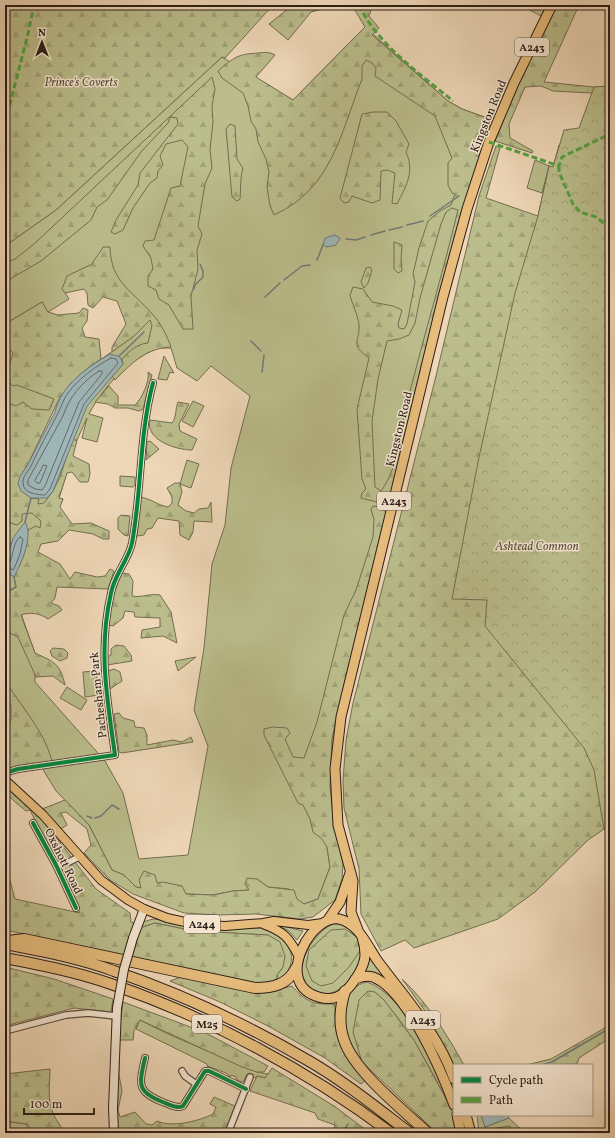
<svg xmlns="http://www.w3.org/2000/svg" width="615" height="1138" font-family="Vollkorn,serif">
<defs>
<pattern id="forest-firs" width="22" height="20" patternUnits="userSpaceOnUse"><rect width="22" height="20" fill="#bbbd8c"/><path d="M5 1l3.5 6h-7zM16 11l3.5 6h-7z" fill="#a1a278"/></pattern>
<pattern id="wetland-marsh" width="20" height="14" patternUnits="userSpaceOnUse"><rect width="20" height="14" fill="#bbbd8c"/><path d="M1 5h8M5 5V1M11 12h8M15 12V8" fill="none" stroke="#a1a278"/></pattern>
<pattern id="park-crowns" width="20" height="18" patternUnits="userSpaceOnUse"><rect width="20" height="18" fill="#bbbd8c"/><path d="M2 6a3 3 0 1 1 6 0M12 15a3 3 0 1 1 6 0" fill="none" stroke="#a1a278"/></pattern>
</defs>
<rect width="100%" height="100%" fill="#eed7b7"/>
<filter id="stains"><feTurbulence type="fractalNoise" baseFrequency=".005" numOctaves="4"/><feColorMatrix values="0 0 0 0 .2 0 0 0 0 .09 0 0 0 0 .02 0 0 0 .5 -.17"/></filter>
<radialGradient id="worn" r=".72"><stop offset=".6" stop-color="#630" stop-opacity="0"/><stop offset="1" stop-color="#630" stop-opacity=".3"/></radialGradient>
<path fill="#bbbd8c" stroke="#746d51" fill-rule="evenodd" d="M365,27L448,101L462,109L490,119L491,123L470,186L389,501L385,504H382L380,507L384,509L332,738L330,786L333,817L339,844L327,847L330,867L318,899L304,904L296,899L289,889L268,887L257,879L250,890L233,891L213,895L186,894L142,888L136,887L124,875L112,870L89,825L56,791L42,768L5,686V501L35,498L100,360L134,336L149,320L98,268L63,289L69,299L48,312L42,302L10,321L54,399L48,413L5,410V246L56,210L222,57L293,100ZM159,348H171L177,368L197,381L211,366L250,396L231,468L225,525L212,564L204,648L194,710L208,746L188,855L139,859L123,793L105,761L35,682V653L15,597L63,499L59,498L77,440L87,418L82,438L97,442L103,418L89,414C103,387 130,358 159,348Z
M535,160L549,166L542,193L527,188Z
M164,356L174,373L170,372L167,380L158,379Z
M193,401L204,406L193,427L182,421Z
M187,460L199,464L191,488L180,484Z
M196,657L178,671L175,661Z
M96,671L99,695L85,697L83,672Z
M67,687L87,700L81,710L60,698Z
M153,919L223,928H264L272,930L289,944C294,960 292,972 277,981V975L283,967L268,935L194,931L155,923L143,927L140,926L143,922Z
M275,924L303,931L297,940L289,931Z
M333,924C347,923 362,933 363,948C364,965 343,995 324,994C282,991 306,936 333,924Z
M370,956L384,973L387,981L374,973L364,972Z
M367,982C406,995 438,1071 451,1108C429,1067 409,1025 375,992L362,1062C356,1053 347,1042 345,1030C342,1011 345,986 367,982Z
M140,1020L168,1034L257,1072L268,1074L265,1078L257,1076L256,1078L247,1074L244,1081L241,1082L236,1079V1077L231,1075L230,1077L226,1073L207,1066V1064L136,1029Z
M477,1115H481L485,1127L509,1118L525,1133H479Z
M5,1121L26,1124L33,1133H5Z"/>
<path fill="url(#forest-firs)" stroke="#746d51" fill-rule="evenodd" d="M5,5H273L225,58L222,57L56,210L5,246Z
M293,5H327L322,9L311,12L288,40L269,24Z
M352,5H373L369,16L379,28L372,35L448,101L462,109L490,119L491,123L470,186L389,501L385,504L361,498L362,493L366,489L362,479L357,409L369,358C349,344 360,342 359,325C358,315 352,304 350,295L353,287L363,289L372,302L393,306L402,310L398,324L399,328L404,329L407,324L415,282L413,274L419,248L428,221L440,211L451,205L455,194L452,193L448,185V163L452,158L435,116L375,76L376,68L372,63L366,60L362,66V79C341,132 332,189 274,215L270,206L267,187L269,172L266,159L258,142L256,129L251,121L248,106L243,93L222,78L218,71C234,57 238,54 259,53C265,52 270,52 275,55L256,77L293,100L365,27ZM452,208L458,210C443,273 424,335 408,399C401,428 399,467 381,491L375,487L372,421L378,379L387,341L399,339L409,335L415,323L420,298L441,224L446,212Z
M520,5H550L543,17Z
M557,5H579L544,82L594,87L610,86L602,92L592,93L553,91L541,86L525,87L509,124L510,138L533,151L532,153L495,141L520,79Z
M212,77L215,89L212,106L213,122L210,150L212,168L205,184L198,226L202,234L197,250L198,269L191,296L193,329H183L169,305L159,299L156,290L148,286V276L153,269L151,258L143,246L145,241L154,240L171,188L180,186L188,147L182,140L166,144L160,156L163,165L158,171L157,178L150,183L133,208L123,230L115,234L111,232L116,220L138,185L140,173L178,124L177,118L170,117L168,123L141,152L107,200L97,207L91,220L41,261L5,282V263L15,259L34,244Z
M373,112H387L396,121L409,144L406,152C415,172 406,186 397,204L392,203L395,173L387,170L381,171L380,200L372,203L352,196L349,202L344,203L340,198L362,114Z
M230,124L235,126L237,159L243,168C240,178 241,188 240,199L237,201L232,197L226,129Z
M559,145L536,453L610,831L604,829L588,840L535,892L498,919L414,948L405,940L381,951L361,914L359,869L344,808L343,781L346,740L353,703L436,376L479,196L496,146L500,148L486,198L538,216L549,166L553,167Z
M394,242L402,245L401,259L402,271L398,273L394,269Z
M103,247H110C111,283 132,290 153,315C161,323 167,336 171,347C146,348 132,363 115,380L112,376L123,364L122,359C129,351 137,344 148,343L152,325L150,320L134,336L112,352V347L126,324L117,301L103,297L93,308L88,305L87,293L84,289L65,293L62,289L67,276L92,264C95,257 100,254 103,247Z
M370,267L372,270L368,283L364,288L361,282L366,268Z
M42,302L48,312L58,315L79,313L83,308L88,310L87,321L82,328L85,337L99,339L101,359L89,367L74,380L60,397L27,466L20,476L31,498L39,499L38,504L44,503L53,491L60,477L72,440H77L73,456L89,464L90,474L88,482H80L72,472L67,473L59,498L63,499L60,507L72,524L91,523L109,531V539H103L93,534L69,530L58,541L41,544L38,552L60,564L70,579L75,572L97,577L105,576L110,569L114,571L108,589L57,587L55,598L51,603L59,606L62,610L48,619C40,613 30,612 21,615L35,653C54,662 60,663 65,685L53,676L36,677L18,637L6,631L5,628V549L7,543L12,544L7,561V571L14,577L24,555L28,530L36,526L40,528L41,521L32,513L22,514V521L17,525L5,521V402L16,406L23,402L32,409L49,410L54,399L17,385L13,386C2,378 10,365 13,353L5,344V324Z
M148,372L152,375L143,409L139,411L128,408H115L108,404L95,402L109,386L118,396V405H135C142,399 150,380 148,372Z
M178,402L189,404L179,424L180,431L197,439L192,450C176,450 145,440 150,420L172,423C177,416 175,409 178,402Z
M150,441L159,449L146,460L147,442Z
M120,476L135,477V485L133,487L120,486Z
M175,483H180L182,492L178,505L186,511L194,513L199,509L208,508L211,502L212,522L194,521L193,532L189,540L180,535L179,521L158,518L152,528L147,529L144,535L137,536L140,497C152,499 157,505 168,507L172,503V497L167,488Z
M373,506L380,507L387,513L332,738L330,786L333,817L343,864L342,879L335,900L313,917L300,919L256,914L217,915L184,913L133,894L110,880L84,853L91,845L87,829L66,812L61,813L67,825L61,829L42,809L65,800L89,825L112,870L124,875L136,887L141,888L139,880L144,871L155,875L157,883L163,882L182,886L186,894L213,895L233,891L249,890L245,884L247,878L257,879L268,887L294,890L297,899L304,904L318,899L330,867L327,847L322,839L313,832L310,819L303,805L298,803L264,735V729L273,727L287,728L290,733L285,739L293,757L304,758L317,722L344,615L356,590L373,537L374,519L371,510Z
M121,515L130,516L128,536L124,535L118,529V518Z
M122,573L129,574L133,581L132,596C142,598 150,593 160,595L171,612L177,643L163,636L141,638L142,630L160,627V618L135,617L134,612L125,611L123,618L113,626L108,625C111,607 114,589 122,573Z
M116,645L124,646L131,655L132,661L107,665V657L111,655V649Z
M53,648L64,649L68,653L67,658L60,661L52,656L50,651Z
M114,669L120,672L122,681L110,689L108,671Z
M5,680C21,707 44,730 52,761L5,771V728L11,720V707Z
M119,713L123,718L134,721L135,727L144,728L147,735V745L173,740L182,742L191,737L193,742L122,753L119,752L114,714Z
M5,785L41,818L96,889L130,913L131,922L143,927L155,923L194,931L268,935L280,942L285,956L283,967L277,975V981L267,984L251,983L5,930V862L15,899L80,913L30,810L26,811C18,804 5,796 5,785Z
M345,929L358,938L360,951L349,967L333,983L321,986L312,981L306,966L309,950L331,930Z
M5,967L54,979L113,999L111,1012L74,1008L5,1026Z
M181,977L276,990L292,986C306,1002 314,1005 335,1004C334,1040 342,1053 365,1081L361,1084L325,1058L268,1026L220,1002L170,981Z
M402,979C428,1003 447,1035 464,1065H454L425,1011Z
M368,991L375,992L384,1000L414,1040L451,1108L457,1133H437L362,1062L353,1032L359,1000Z
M123,1002L204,1032L268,1066L264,1072H257L242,1067L140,1020L134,1031L133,1040H119V1075L122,1091L118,1110L120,1117L135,1112L146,1124L152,1125L157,1121C172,1128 199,1121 213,1114L216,1107L210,1104L214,1097L235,1106L224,1133L189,1131L174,1133H142L129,1130L124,1133H118C113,1090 117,1045 123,1002Z
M610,1025V1038L579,1058L577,1064L526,1065L551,1059Z
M272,1068L334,1106L370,1133H333L335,1125L318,1119L315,1113L250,1091L257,1076L265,1078Z
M50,1069C50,1082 47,1101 53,1113C56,1121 61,1125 64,1133H33L26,1124L5,1121V1074Z"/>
<path fill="url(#wetland-marsh)" stroke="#746d51" d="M510,1126L514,1133H487L497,1128Z"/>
<path fill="url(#park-crowns)" stroke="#746d51" d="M610,86V831L604,829L594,770L584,748L485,626L487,600L452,599L478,462L515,293L538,216L549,166L553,167L564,130L579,128L594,87Z"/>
<path fill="#9eb7b9" stroke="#707978" d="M335,235L340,238L336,245L327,247L323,245L325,238Z
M110,354L120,357L123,364L87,406L53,491L47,498H31L21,491L18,484L20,476L27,466L55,412C61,385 88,367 110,354Z
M25,522C34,536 21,564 14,577L7,571L5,566L13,538Z
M481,1115H507L509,1118L485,1127Z"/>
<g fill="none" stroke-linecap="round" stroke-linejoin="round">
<path stroke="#656a68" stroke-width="1" d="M111,358L116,359L118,363L84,404L50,489L45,495C37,495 23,493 23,483C22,476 30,470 32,464C39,448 48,433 56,417C61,409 62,401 68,393C79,378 95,367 111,358Z
M99,371H102V374L79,402L45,486L42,490L35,489L28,485V480L63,416C69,397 82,382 99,371Z
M44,465L47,466L40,483H37L35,481Z
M20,537L23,539L20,554L14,569L12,570L8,565C14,557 12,543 20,537Z"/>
<path stroke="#707978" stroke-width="1.5" d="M430,216L459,196
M407,225L423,221
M389,230L402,227
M371,235L385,231
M346,239L356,240L365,237
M317,260L323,245
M284,280L302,266L310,265
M194,289L195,285L203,277V271L200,264
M265,297L280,283
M251,341L261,351
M119,356L144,332
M262,372L264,355
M25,522L31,498
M5,599L9,591L16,587L14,577
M87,816L92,818
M95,818L101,816L112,805L119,809
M541,1065L552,1062L610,1028
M485,1127V1133
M342,1133L348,1124"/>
<g stroke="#5c4c3e" stroke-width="8">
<path id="minor" d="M5,773L18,769L115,755C107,698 98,650 111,593C114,575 129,559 132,543C142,490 139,435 153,383
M33,823L56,865L76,908
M56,865L69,862L79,857
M5,1031L66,1015L88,1013L116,1016
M145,1058C139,1085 136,1092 165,1103C171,1105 177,1109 183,1106L205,1071H209L246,1089
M182,1071L185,1076L196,1084
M228,1133L250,1077"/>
</g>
<g stroke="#2c1d16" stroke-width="10">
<path id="secondary" d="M133,938L144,909
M114,1133L113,1108L117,1008"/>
</g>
<g stroke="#2c1d16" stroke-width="10">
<path id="primary" d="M5,780L43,815L101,880L128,900L144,909L167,918L194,924L225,926L263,923L274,921L308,925L323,923
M263,924C284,932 289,937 299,957"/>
</g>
<g stroke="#2c1d16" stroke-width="11">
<path id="trunk" d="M327,921L340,902L350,873
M358,930L351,912L353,881L338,825L335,769L341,717L443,297L467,209L489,142L514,83L552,5
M362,937C364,943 365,949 365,955C365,968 349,992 337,997C329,1000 319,998 311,994C277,976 313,914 339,919C358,923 367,945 377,960C405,998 438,1033 454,1079
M355,979C361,977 367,975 373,977C407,990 442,1072 454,1105
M457,1115L461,1133
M466,1115L471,1133"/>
</g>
<g stroke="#2c1d16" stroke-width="12">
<path id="motorway" d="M8,941L24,939L255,988C272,988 288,985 296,968
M5,944C41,951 79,958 114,971C182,994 247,1025 309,1061C345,1082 377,1108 410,1133
M5,958C41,965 77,972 111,984C210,1018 307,1070 391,1133
M345,991C340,1007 338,1023 344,1040C354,1071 403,1110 428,1133"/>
</g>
<use href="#minor" stroke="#f4e5d0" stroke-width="5.5"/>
<use href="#secondary" stroke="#f4e5d0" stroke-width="8"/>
<use href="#primary" stroke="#e7bc7c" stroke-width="8"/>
<use href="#trunk" stroke="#e7bc7c" stroke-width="9"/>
<use href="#motorway" stroke="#e7bc7c" stroke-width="10"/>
<g stroke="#2c1d16" stroke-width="10" stroke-linecap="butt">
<path id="secondary-bridge" d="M117,1008L124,969L133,938"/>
</g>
<use href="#secondary-bridge" stroke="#f4e5d0" stroke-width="8"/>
<path stroke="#51a240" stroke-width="3" stroke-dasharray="6 3" stroke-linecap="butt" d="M359,5C377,44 420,74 453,101
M5,123L28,34L34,5
M489,142L559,166L562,157L610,134
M559,166V172L573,204L580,212L596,217L610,228"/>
<g stroke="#f4e5d0" stroke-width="6">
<path id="cycleway" d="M5,773L18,769L115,755C107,698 98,650 111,593C114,575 129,559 132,543C142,490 139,435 153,383
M33,823L56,865L76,908
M145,1058C139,1085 136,1092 165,1103C171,1105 177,1109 183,1106L205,1071H209L246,1089"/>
</g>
<use href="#cycleway" stroke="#00873e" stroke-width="4"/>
</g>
<g text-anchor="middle" stroke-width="3" stroke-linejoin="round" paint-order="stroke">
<g fill="#f4e5d0" stroke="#68594e" stroke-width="1">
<rect x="515" y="38" width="34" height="18" rx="3"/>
<rect x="377" y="492" width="34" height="18" rx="3"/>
<rect x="184" y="915" width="36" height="18" rx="3"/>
<rect x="406" y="1011" width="34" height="18" rx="3"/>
<rect x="192" y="1015" width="30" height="18" rx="3"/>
</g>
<g font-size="11" font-weight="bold" fill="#2c1d16">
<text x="532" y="51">A243</text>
<text x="394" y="505">A243</text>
<text x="202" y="928">A244</text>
<text x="423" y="1024">A243</text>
<text x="207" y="1028">M25</text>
</g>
<g font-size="12" font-style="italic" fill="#574d39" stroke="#f4e5d0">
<text x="81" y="86">Prince's Coverts</text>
<text x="537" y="550">Ashtead Common</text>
</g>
<g font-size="12" fill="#2c1d16" stroke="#f4e5d0">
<text transform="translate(488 116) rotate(-68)" y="4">Kingston Road</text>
<text transform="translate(399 429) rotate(-76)" y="4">Kingston Road</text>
<text transform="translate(98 695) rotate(-96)" y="4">Pachesham Park</text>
<text transform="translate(64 861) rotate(64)" y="4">Oxshott Road</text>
</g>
</g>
<rect width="615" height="1138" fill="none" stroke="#eed7b7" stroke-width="20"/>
<rect x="6" y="6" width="603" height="1126" fill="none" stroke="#2c1d16" stroke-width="2"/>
<rect x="10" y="10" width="595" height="1118" fill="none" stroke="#2c1d16"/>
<rect x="453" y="1064" width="140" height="52" fill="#f4e5d0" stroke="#a49586"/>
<rect x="461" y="1077" width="20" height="6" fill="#00873e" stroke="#a49586"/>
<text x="489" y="1084" font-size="12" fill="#2c1d16">Cycle path</text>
<rect x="461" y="1097" width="20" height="6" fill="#51a240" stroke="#a49586"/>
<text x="489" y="1104" font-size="12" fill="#2c1d16">Path</text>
<g transform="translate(42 42)" stroke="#f4e5d0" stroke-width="3" paint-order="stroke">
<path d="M0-3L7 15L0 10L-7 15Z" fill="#2c1d16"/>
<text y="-6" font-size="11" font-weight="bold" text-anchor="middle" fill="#2c1d16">N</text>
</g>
<path d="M24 1108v6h70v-6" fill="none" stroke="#2c1d16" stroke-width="2"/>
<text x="30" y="1108" font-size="12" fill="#2c1d16" stroke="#f4e5d0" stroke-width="3" paint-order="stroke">100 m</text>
<rect width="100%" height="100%" filter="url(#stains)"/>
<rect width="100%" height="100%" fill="url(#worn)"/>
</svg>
